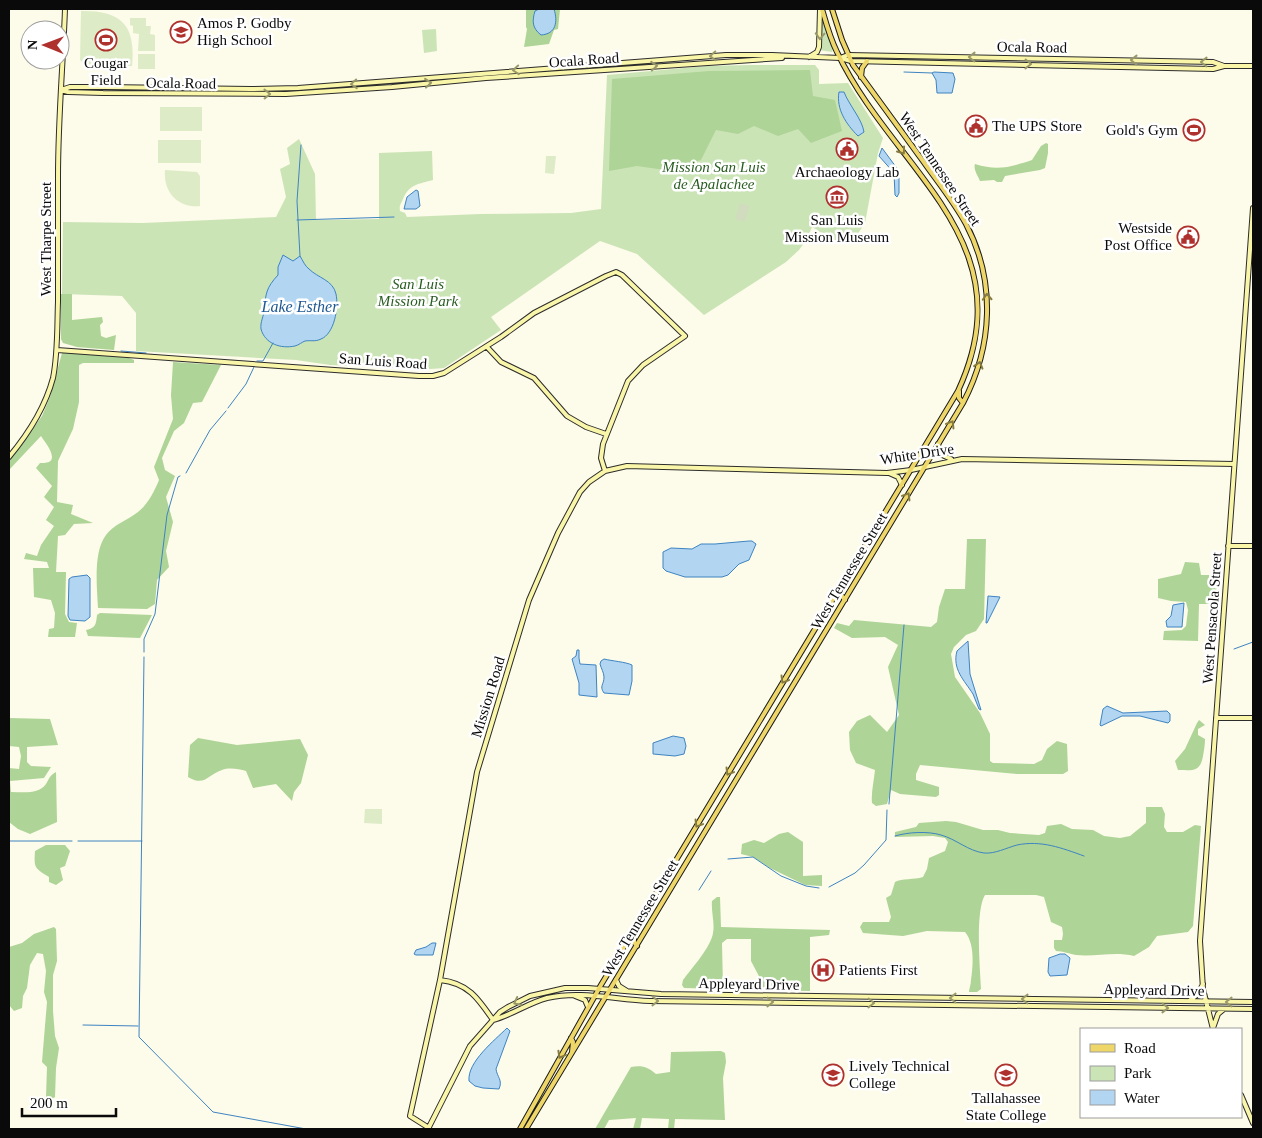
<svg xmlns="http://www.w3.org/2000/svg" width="1262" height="1138" font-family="'Times New Roman',serif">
<rect width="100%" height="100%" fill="#fdfbe9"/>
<path fill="#cbe4b6" d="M822,20L833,49L832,52L819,50L821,47Z
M436,29L437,51L424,53L422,30Z
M751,65H815L819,70V84L848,83L883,138L878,153L865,223L851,244H839L812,227L807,239L799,250L786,262L704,315L637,254L600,241L491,317L501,330L444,368L431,369L330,365L296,360L136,351V313L122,296L62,294L63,222L143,223L276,217L286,197L280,169L290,164L287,148L299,139L315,174L316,220L379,219V153L432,151L433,180C419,184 409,184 403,199C401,204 399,205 400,211L405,213L407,217L480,214L571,213L601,209L607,75L706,66Z"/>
<path fill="#aed497" d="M526,9H560L558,29L554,30L549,44L524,47L527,29L526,27Z
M810,70L813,96L835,100L842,131L811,143L798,129L778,136L754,126L738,134L716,130L701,160L665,170L637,166L609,171L612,79L709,71Z
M1046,143L1048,144V153L1045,168L1040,170L1005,176L1002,182H997L994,180L980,181C978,176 973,169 975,164C997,171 1011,167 1032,160L1041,146Z
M61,294H72V320L102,317L103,322L100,325L101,336L106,338L116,335L114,350L77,347L63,343L61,339Z
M62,353L95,354L129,358L134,360V363H83L79,365V402L73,429L58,461L57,502L73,505L71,514L93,523L74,524L65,535L58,536L56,572H66L65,614L69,622L77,623L75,637H48L49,629L54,628L55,613L51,600L34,597L33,568H49L47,562L24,559L26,553L37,556L41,545L54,526L46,520L54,507L44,497L52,486L36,468L40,463C43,463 46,463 49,462C58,457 44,441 41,436L9,470V461L42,416L50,397Z
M173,362L221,365L202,402L193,403L184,423L174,431L162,458L165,470L175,476L166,497L173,522L166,551L169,567L157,580L155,604L147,609L98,608C97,587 93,552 106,535C114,524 128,520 138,512C148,504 154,492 159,480L154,467L173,419L171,395Z
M967,539H986L984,619L976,631L966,635L954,647L951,654L955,677L980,713L990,734V761L993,763L1034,764L1042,760L1047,749L1057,741L1067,744L1068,771L1063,774H1017L920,765L916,774V780L939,787V795L936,797L900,794L891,790L887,804L876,806L872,803C871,792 874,781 875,770L856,763L850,750L849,732L857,721L870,715L887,732L899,715L888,667L898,645L885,637L852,638L834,628L837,623L849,626L854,620L931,627L937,622L939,607L945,589H965Z
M1185,562L1199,563L1201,575H1217L1216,604H1199L1198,641L1163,640L1164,631L1182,630L1186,626L1188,610L1186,602L1171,601L1158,598V579L1181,574Z
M100,613L152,615L140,638L88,636L86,630C96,628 96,624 97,615Z
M9,718L50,719L58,745L27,747V762L31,766L51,767L44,778L10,781L11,792C23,792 38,795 46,784C49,779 50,775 56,772L57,822L30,834L18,829L9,822V768L19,769L21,756L19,747L9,746Z
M1199,720L1205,725L1198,729V735L1205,739C1205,745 1204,750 1203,756C1200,773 1192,770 1178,770L1175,761L1185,749L1197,723Z
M198,738L237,745L300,739L308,755L301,783L294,792L292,801L276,784L253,788L246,771C239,769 229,767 222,770C207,775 205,787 188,777L190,745Z
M1146,807H1162L1165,814L1164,827L1167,832H1183L1195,825L1201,826L1193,926L1188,932L1157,936L1149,947L1134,956C1115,951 1096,957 1076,955C1070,954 1063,951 1056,951L1054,948V940H1062L1063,934L1062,927L1051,922L1044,897L1036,895H985C975,911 980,968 981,989L977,992H969C969,988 971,985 971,980C973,965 975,944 965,932L927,931L903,936L863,933L860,927L863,922H889L891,917L886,898L891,895L895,882C902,878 914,880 923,877L927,869L929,858L945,851L948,842L945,838L933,836L895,837V832L916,827L919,823L946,821L956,822L983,830H998L1010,833L1039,835L1045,833L1047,826L1061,824L1072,829L1093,830L1104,836L1120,838L1130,836L1146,823Z
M788,832L803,842V876L822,875V886L805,885L770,868L753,857L741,854L742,844L754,840L764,843L779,834Z
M46,845H65L70,851L65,866L60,868L63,880L56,885L49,882V877C34,868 34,868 35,851Z
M717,897H720L721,927L830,930L829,935L810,937V991L763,990L761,980L751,961V939H727L722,943L723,989L684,988L682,985L683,980C692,968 711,947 713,933C715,923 711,912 712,901Z
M54,927L56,929L57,961L53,975V1011L55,1036L59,1048L56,1068L55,1097L50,1100L46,1097L47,1067L42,1062L47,1002L44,992L46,971L43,954L37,953L30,965L27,988L23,996L22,1008L14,1011L9,1005V947L22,943L34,934Z
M721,1051L725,1053L726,1062L723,1078L725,1120L675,1119L674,1129H668L669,1119L642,1118L640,1129H633L636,1118L609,1120L604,1129H595L631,1067C642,1065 648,1067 656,1074L670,1072L671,1052Z"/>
<path fill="#d0dcbd" d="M740,203L750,206L745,222L735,219Z"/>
<path fill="#ddecc7" d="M81,11C122,10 136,26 132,66L84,64L80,60Z
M130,18H146V26H151L150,34L155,35V51H138L139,34L133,33V26L130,25Z
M138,54H155V69H138Z
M160,107H202V131H160Z
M158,140H201V163H158Z
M546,156H556L554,174L545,173Z
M165,170L197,172L200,176V206C178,208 163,192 165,170Z
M365,809H382V824L364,823Z"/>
<path fill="#b2d5f1" stroke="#3e84c2" d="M539,9H554C558,22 556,34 541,35C532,28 532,21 535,11Z
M934,72L953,73L955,79L952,93H937L936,80L932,73Z
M839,92H844C849,105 862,119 864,132L858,136C846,124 836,109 839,92Z
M882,148L899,171V193L897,197L895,195L894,173L879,156Z
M416,190L418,191L420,206L416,209H404L407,197Z
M283,255L293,261L300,256C303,261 305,266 309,269C318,278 333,280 336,294C339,308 334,334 321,339C315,342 311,340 305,341C302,342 299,345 295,346C281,349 265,344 261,329C260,322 264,316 264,310C266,293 266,288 278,275V267Z
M749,541H752L756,544L749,560L739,564L728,575L722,577H685L666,571L663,568V552L671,548L692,549L701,544H715Z
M87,575L90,578V617L85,621L70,620L68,616L69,579L72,577Z
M988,596L1000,597L987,623H986Z
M1184,603L1182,627H1167L1166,621L1171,616L1173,605Z
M968,641L970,674L981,710L979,709C977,704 975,699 973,694C964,680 952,669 957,651Z
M577,650H579V658L580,664L596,665L597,697L579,695V683L572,659L576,656Z
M604,659C612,661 626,662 632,665V681L629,695L604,693C599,686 604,685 604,677C604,673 601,668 600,664L601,661Z
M1107,706L1123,713L1167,711L1170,714V721L1168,723L1140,716H1122L1101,726L1100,725L1103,709Z
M673,736L684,738L686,746L684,754L675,756L653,754V743Z
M432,943H436L433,955H416L414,954L416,950L426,947Z
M1060,954H1065L1070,958L1067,975L1050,976L1048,972L1049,958Z
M507,1028L510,1031L496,1069C497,1077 503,1080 499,1089L483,1088L475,1086L469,1081C467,1062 495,1040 507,1028Z"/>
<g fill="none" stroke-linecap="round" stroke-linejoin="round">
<path stroke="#3e84c2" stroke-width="1" d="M904,72L932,73
M297,220L394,217
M300,256L297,201L301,145
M121,351L146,353
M257,361H263L273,343
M228,408L246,384L254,367
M186,473L210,430L226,411
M1234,649L1253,642
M144,652V639L155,614L167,515L178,477L180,476
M144,657L139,1037L213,1112L306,1129
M889,804L904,625
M895,836C908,832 928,831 941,835C956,839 968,851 984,853C995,854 1006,848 1017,845C1041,840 1062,848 1084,856
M9,841H72
M78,841H142
M728,859L753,857L781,876L806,886L819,888
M829,887L855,873L864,865L886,840L887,810
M699,890L711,871
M83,1025L138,1026"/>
<g stroke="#2c2c2c" stroke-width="6">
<path id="secondary" d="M809,57L817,52L819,47L820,9
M840,58L848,55L1213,62L1224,66
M61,90L70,87H105L251,89L298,88L726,55H772L840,58L851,61L1213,69L1224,66H1253
M61,90L68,92L103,93L286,94L392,87L486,78L782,58
M487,347L501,362L534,378L567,416L586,427L606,434
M57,350L419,376H433L444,373L501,337L534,313L606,276L616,272L622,275L685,336L643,365L628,381L603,444L601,458L605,471
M938,444L940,454L951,459
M9,457C29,433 45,408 53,378C58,353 57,327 58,302C58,260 58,218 58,176C58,120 63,65 65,9
M889,473L898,477L902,485
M1228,546H1253
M1216,718H1253
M440,980C468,983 478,998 493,1020
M616,980L619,986L627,991
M575,996L585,1000L588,1007
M1189,1001L1198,994L1203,984
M493,1020C512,1015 528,1003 547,998C581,990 616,1000 650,1001L1253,1009
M1213,1028L1218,1014L1224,1009
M1213,1029L1203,989L1200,941L1253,208
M1241,1095L1253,1123
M429,1128L410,1116L440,980L477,772L529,600L558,533L580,492L589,482L605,471L627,466L887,473L911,470L962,459L1234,464
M428,1129L470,1046L500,1012L508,1007L530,996L565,988H588L661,994L1253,1002"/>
</g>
<g stroke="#1b1b1b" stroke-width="6">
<path id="primary" d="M861,77L862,68L867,61
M959,391V398L963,403
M841,586V595L845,600
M634,932V942L637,946
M571,1038L573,1042L572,1052
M520,1129L601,985L958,391C1028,240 893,171 837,52C830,38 826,23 822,9
M526,1129L963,403C993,346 996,281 966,224C954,202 937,181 923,161C900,129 876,97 853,65L842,40L832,9"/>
</g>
<use href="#secondary" stroke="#f9f6a9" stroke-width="4"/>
<use href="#primary" stroke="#eed768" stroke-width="4"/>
</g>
<defs><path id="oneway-chevron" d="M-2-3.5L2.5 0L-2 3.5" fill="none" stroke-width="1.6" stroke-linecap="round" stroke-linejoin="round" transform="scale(1.25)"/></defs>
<g stroke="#999869">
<use href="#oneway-chevron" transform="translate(820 36) rotate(92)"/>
<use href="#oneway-chevron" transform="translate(713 56) rotate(177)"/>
<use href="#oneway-chevron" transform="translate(972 57) rotate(-179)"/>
<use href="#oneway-chevron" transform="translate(1134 60) rotate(-179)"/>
<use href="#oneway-chevron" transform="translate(1204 62) rotate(-179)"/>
<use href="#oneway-chevron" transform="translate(1028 64) rotate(1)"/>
<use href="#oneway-chevron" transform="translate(654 66) rotate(-4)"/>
<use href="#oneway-chevron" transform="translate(516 70) rotate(176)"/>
<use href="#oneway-chevron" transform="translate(428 83) rotate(-6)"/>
<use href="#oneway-chevron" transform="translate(354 84) rotate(176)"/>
<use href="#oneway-chevron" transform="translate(267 94) rotate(-1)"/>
<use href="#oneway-chevron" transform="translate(953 998) rotate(-179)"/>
<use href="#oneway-chevron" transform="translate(1025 999) rotate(-179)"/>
<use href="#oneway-chevron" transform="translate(655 1001) rotate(1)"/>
<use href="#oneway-chevron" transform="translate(517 1002) rotate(153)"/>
<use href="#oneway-chevron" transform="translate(770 1002) rotate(1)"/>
<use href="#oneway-chevron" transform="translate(1229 1002) rotate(-179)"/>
<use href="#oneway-chevron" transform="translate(871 1003) rotate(1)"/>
<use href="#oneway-chevron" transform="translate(1165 1008) rotate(1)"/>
</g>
<g stroke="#877b3e">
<use href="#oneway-chevron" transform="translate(902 151) rotate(54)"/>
<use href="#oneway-chevron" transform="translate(987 297) rotate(-93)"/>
<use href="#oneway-chevron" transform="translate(979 365) rotate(-73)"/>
<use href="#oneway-chevron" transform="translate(951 424) rotate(-59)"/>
<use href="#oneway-chevron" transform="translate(907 496) rotate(-59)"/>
<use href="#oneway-chevron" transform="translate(784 680) rotate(121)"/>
<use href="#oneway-chevron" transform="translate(729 772) rotate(121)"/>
<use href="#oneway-chevron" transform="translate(698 824) rotate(121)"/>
<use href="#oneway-chevron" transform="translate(561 1055) rotate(119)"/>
</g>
<defs>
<g id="school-ring" transform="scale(1.125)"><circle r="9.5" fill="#fff" stroke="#af312e" stroke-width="1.5"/><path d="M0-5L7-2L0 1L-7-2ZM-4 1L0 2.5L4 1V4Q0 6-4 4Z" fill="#af312e"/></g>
<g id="stadium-ring" transform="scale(1.125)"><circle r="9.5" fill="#fff" stroke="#af312e" stroke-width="1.5"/><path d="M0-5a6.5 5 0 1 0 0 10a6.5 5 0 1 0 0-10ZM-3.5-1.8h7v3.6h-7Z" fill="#af312e"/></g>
<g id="civic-ring" transform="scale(1.125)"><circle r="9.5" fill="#fff" stroke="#af312e" stroke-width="1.5"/><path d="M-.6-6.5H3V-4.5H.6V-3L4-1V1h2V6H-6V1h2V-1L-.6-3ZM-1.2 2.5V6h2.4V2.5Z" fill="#af312e"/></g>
<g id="museum-ring" transform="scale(1.125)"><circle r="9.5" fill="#fff" stroke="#af312e" stroke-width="1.5"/><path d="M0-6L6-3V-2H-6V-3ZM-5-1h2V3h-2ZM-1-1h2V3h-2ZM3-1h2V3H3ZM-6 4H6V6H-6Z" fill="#af312e"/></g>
<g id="hospital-ring" transform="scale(1.125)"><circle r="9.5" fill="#fff" stroke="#af312e" stroke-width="1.5"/><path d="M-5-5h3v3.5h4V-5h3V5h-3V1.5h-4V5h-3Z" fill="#af312e"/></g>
<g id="university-ring" transform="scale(1.125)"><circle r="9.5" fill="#fff" stroke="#af312e" stroke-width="1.5"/><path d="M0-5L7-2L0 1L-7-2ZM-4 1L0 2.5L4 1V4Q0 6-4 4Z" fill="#af312e"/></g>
</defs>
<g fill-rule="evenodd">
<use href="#school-ring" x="181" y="32"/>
<use href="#stadium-ring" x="106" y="40"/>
<use href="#civic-ring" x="976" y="126"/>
<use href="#stadium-ring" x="1194" y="130"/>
<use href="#civic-ring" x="847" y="149"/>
<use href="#museum-ring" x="837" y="197"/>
<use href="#civic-ring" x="1188" y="237"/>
<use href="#hospital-ring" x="823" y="970"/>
<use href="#university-ring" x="833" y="1075"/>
<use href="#university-ring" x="1006" y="1075"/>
</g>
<g text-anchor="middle" stroke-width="5" stroke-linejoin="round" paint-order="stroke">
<g font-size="15" fill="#0a0a0a" stroke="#fff" text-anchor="start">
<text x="197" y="28">Amos P. Godby<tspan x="197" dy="17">High School</tspan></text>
<text x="106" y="68" text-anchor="middle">Cougar<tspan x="106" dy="17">Field</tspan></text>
<text x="992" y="131">The UPS Store</text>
<text x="1178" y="135" text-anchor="end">Gold's Gym</text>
<text x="847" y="177" text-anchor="middle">Archaeology Lab</text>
<text x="837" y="225" text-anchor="middle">San Luis<tspan x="837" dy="17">Mission Museum</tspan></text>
<text x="1172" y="233" text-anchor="end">Westside<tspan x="1172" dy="17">Post Office</tspan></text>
<text x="839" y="975">Patients First</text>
<text x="849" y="1071">Lively Technical<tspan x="849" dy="17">College</tspan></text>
<text x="1006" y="1103" text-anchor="middle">Tallahassee<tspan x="1006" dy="17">State College</tspan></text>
</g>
<g font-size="15" fill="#0a0a0a" stroke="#fff">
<text transform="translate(1032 47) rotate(1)" y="5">Ocala Road</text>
<text transform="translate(584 60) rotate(-4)" y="5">Ocala Road</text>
<text transform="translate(181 83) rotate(1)" y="5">Ocala Road</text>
<text transform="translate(940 169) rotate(56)" y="5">West Tennessee Street</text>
<text transform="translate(46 239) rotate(-90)" y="5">West Tharpe Street</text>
<text transform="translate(383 361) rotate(4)" y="5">San Luis Road</text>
<text transform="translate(917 454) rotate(-9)" y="5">White Drive</text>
<text transform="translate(849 571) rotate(-59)" y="5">West Tennessee Street</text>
<text transform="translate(1212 618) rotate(-86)" y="5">West Pensacola Street</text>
<text transform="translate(488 697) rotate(-73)" y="5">Mission Road</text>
<text transform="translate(640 918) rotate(-59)" y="5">West Tennessee Street</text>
<text transform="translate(749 984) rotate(1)" y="5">Appleyard Drive</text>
<text transform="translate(1154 990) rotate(1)" y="5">Appleyard Drive</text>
</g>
<g font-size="15" font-style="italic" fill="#295c21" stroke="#fff">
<text x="714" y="172">Mission San Luis<tspan x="714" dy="17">de Apalachee</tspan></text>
<text x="418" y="289">San Luis<tspan x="418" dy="17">Mission Park</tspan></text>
</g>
<g font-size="16" font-style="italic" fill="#1e5792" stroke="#fff">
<text x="300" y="312">Lake Esther</text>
</g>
</g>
<rect width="1262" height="1138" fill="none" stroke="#0a0a0a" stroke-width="20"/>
<rect x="1080" y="1028" width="162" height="90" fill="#ffffff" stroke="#9d9d9d"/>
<rect x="1090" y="1044" width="25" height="8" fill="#eed768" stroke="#9d9d9d"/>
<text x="1124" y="1053" font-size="15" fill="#0a0a0a">Road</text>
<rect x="1090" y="1066" width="25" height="15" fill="#cbe4b6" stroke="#9d9d9d"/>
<text x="1124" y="1078" font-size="15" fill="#0a0a0a">Park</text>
<rect x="1090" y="1090" width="25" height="15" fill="#b2d5f1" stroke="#9d9d9d"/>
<text x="1124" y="1103" font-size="15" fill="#0a0a0a">Water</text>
<g transform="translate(45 45) rotate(271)"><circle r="24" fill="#ffffff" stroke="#9d9d9d"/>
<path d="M0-4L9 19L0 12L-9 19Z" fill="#af312e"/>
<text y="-8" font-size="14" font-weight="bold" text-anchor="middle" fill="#0a0a0a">N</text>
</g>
<path d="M22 1108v8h94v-8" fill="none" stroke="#0a0a0a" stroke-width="2.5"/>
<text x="30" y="1108" font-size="15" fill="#0a0a0a" stroke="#ffffff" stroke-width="4" paint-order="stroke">200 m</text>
</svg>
